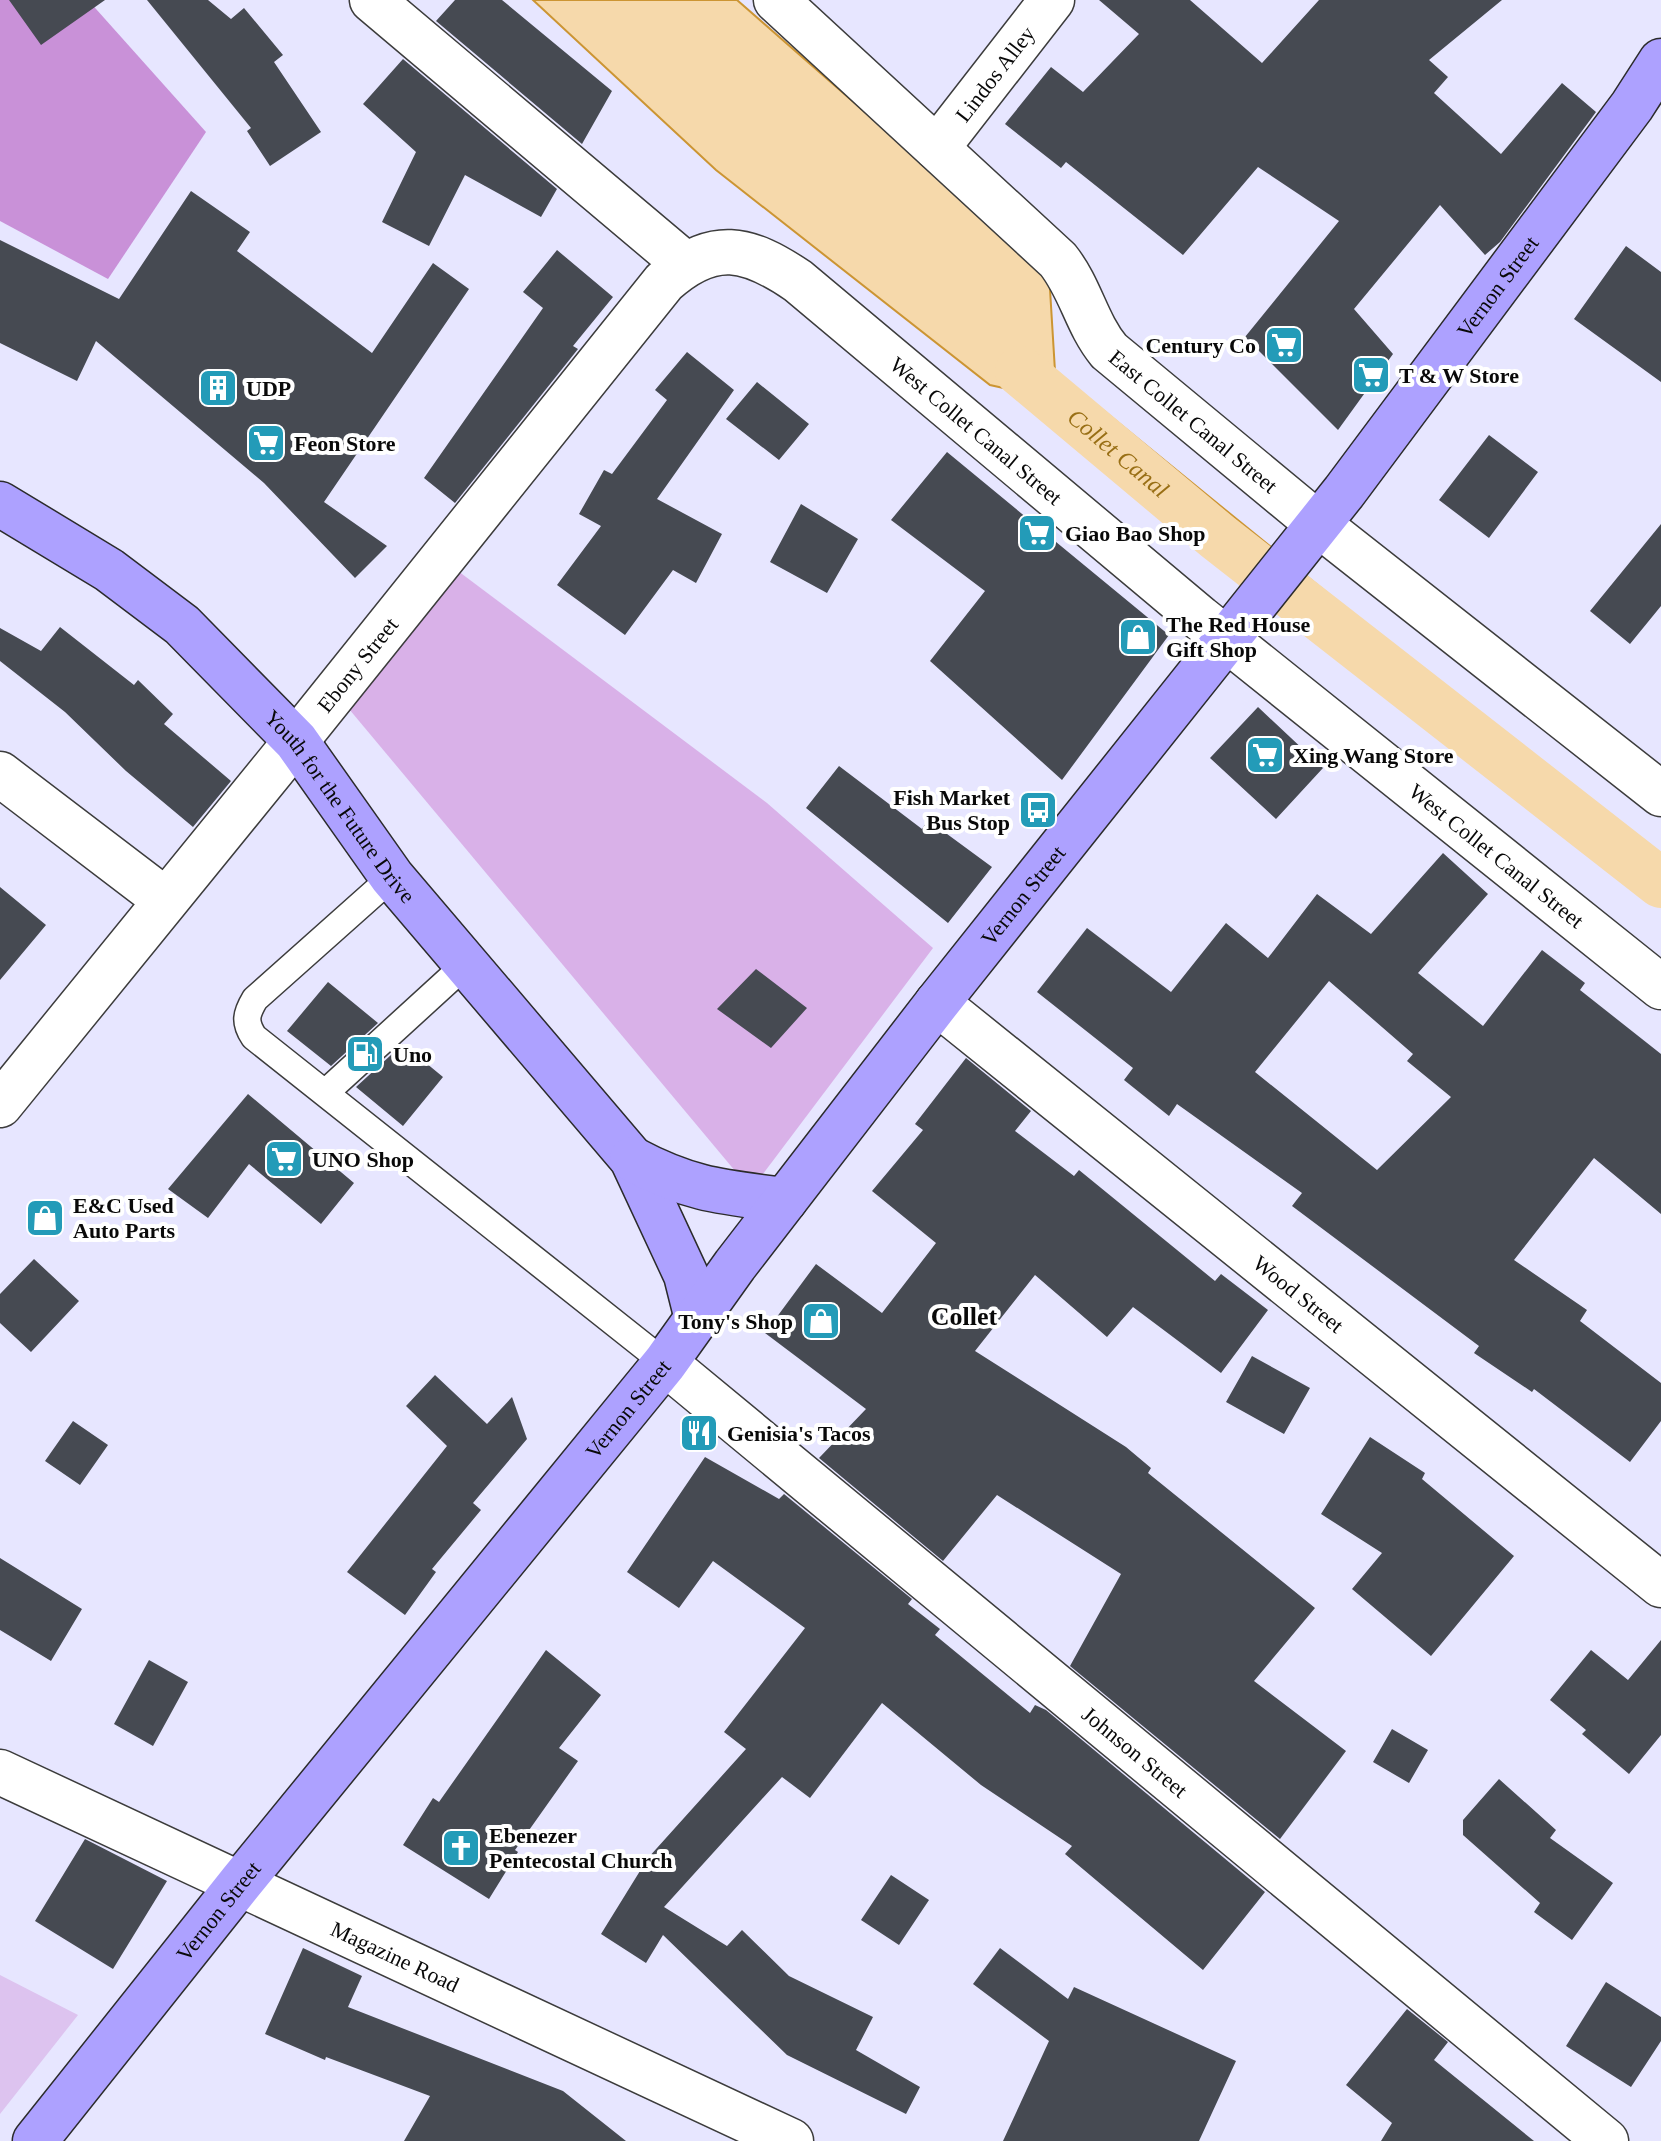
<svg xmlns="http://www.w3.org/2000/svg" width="1661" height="2141" font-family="'Times New Roman',serif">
<rect width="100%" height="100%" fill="#e7e6ff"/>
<path fill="#d9b1e8" d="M442,559L767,803L933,948L751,1190L344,703Z"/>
<path fill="#c991d8" d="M0,0H88L206,132L108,279L0,221Z"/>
<path fill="#ddc3ef" d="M0,1975L78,2015L0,2114Z"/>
<path fill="#f6d9ab" stroke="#cc9533" stroke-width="2" d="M533,0H737L1049,273L1055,371L1461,702L1661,857V878L1319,606L1049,398L990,385L716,170Z"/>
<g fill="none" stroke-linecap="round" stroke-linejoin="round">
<path stroke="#f6d9ab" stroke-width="50" id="s1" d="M1020,371L1218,537L1661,883"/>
</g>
<path fill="#464a52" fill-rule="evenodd" d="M9,0H105L41,45Z
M147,0H208L231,19L244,8L283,55L274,62L321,132L270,166L247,131L251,128Z
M455,0H502L612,91L582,144L436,21Z
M1099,0H1190L1262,63L1319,0H1502L1429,60L1448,77L1434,93L1501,154L1562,83L1596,112L1500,242L1485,255L1440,205L1354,309L1393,354L1338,430L1245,337L1339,221L1258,167L1183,255L1066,162L1061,168L1005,124L1051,67L1083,92L1139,34Z
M403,59L557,189L541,217L465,175L429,246L382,222L416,152L363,104Z
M191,191L250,232L237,251L372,353L433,263L469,289L324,502L387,546L355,578L264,483L96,341L77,381L0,343V240L119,299Z
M1626,246L1661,272V382L1574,319Z
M557,250L613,297L573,346L578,349L455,503L424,478L543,308L523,292Z
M687,352L734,390L657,499L722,534L696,583L673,570L625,635L557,585L601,526L579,514L604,470L612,474L667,400L655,390Z
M757,382L809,424L779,460L726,419Z
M1489,435L1538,472L1489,538L1439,500Z
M947,452L1169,635L1062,780L930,661L985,591L891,520Z
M801,504L858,539L827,593L770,562Z
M1661,524V606L1630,644L1590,611Z
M60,627L134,685L138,680L173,714L164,724L231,781L193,827L126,771L65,712L0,661V628L41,651Z
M1258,707L1323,768L1276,819L1210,758Z
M839,766L922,829L928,820L992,867L948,923L806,808Z
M1443,853L1488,894L1418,973L1483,1026L1542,950L1585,983L1580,990L1661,1054V1214L1594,1158L1514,1260L1587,1310L1580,1321L1661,1383V1421L1630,1462L1534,1389L1532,1392L1474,1353L1479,1346L1292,1206L1302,1193L1177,1104L1169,1116L1124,1080L1133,1068L1037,992L1087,928L1171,992L1226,923L1268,958L1317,894L1371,934ZM1329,981L1413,1054L1407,1061L1451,1097L1377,1170L1255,1072Z
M0,887L46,925L0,980Z
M756,969L807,1008L771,1048L717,1009Z
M328,982L378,1023L331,1066L287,1031Z
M403,1044L443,1077L403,1126L356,1087Z
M966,1058L1031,1111L1015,1131L1074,1176L1079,1170L1215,1281L1221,1274L1268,1310L1221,1373L1133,1307L1107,1337L1035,1275L975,1351L1126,1447L1151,1468L1148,1473L1315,1608L1254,1681L1346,1751L1280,1839L1070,1666L1121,1574L997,1495L943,1561L819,1458L866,1409L765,1333L816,1264L882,1313L936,1243L872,1191L923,1130L915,1124Z
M248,1094L354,1183L321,1224L249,1164L208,1218L168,1189Z
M34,1259L79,1301L31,1352L0,1323V1294Z
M1252,1356L1310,1388L1284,1434L1226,1402Z
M435,1375L487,1424L512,1397L527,1439L473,1503L481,1510L432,1569L436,1572L405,1615L347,1572L447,1446L406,1406Z
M73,1421L108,1445L80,1485L45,1461Z
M1370,1437L1425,1473L1422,1479L1514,1556L1431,1656L1352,1589L1382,1553L1321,1514Z
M705,1457L779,1499L784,1494L912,1599L908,1604L940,1629L935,1635L1030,1713L1035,1705L1046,1710L1265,1892L1203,1970L1065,1854L1072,1846L981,1785L882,1703L810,1798L782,1777L664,1907L727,1946L742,1930L789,1976L873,2017L856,2050L920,2087L906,2114L787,2055L663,1935L646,1963L601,1934L648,1858L746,1749L724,1732L805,1628L713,1561L679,1608L627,1572Z
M0,1558L82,1609L51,1661L0,1630Z
M1661,1640V1735L1629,1774L1582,1734L1586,1730L1550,1700L1591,1650L1628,1680Z
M546,1650L601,1695L559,1748L578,1761L515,1850L518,1852L489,1899L403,1845L433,1798L439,1802Z
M149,1660L188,1682L153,1746L114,1724Z
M1392,1729L1428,1750L1409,1783L1373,1762Z
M1499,1779L1556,1830L1550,1838L1613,1883L1572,1940L1534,1912L1540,1903L1463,1835V1820Z
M85,1839L167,1881L113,1969L35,1921Z
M891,1875L929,1900L899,1945L861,1920Z
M303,1948L362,1976L348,2007L563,2091L626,2141H404L430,2096L326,2057L325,2060L265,2034Z
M1000,1948L1068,1999L1074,1987L1236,2061L1199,2141H1003L1049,2041L973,1984Z
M1606,1982L1661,2017V2041L1631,2087L1566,2046Z
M1407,2009L1448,2042L1434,2060L1534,2141H1381L1392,2123L1346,2085Z"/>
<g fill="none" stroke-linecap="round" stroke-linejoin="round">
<g stroke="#3c3c3c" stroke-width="29">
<path id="service" d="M392,877L255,999C246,1014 244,1022 254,1037L665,1363
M325,1093L464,966"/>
</g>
<g stroke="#3c3c3c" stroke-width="47">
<g id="minor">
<path d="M372,0L685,264"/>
<path id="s2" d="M776,0L1058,260C1081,289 1086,323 1109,351L1318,524"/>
<path id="s3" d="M937,148L1052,0"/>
<path d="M0,774L164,899"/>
<path id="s4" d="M937,1003L1661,1585"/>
<path d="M0,1105L296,741"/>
<path id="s5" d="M665,1363L1606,2141"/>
<path id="s6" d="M0,1772L791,2141"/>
</g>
</g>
<g stroke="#3c3c3c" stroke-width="47">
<g id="tertiary">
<path d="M1318,524L1661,794"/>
<path id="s7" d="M296,741L664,282C713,238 748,247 798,281L1200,618L1661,987"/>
</g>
</g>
<g stroke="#2b2b2b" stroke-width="47">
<g id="secondary">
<path id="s8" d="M0,504L109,570L182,625L296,741L392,877L632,1159L686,1275L697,1319"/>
<path d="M632,1159C690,1190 722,1192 785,1200"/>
<path id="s9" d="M35,2141L241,1882L665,1363L735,1265L937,1003L1344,492L1632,106L1661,61"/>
</g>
</g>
<use href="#service" stroke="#fff" stroke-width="26"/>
<use href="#minor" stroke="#fff" stroke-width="44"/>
<use href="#tertiary" stroke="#fff" stroke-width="44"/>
<use href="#secondary" stroke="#ada1ff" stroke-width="44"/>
</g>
<defs>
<g id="supermarket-square" transform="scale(2)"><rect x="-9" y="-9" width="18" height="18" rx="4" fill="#239bb8" stroke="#fff"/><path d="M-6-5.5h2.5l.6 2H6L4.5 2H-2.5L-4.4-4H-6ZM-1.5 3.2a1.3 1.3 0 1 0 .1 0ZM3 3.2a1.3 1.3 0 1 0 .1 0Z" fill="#fff"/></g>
<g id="building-square" transform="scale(2)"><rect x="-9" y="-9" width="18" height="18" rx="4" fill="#239bb8" stroke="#fff"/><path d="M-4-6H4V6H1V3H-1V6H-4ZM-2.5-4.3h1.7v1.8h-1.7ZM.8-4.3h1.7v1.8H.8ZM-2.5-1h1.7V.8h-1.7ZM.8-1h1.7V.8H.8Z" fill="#fff"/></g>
<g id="shop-square" transform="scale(2)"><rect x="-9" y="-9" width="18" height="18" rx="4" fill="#239bb8" stroke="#fff"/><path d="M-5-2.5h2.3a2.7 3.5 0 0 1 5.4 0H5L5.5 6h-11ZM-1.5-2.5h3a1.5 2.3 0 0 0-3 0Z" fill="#fff"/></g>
<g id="bus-square" transform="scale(2)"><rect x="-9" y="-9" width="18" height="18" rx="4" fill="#239bb8" stroke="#fff"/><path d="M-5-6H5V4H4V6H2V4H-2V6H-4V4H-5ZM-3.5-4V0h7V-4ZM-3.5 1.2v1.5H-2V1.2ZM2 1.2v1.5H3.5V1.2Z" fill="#fff"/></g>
<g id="fuel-square" transform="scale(2)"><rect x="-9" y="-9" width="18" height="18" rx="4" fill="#239bb8" stroke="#fff"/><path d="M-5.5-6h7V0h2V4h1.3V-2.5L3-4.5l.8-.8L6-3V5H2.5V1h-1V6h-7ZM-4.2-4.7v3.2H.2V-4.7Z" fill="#fff"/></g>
<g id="restaurant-square" transform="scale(2)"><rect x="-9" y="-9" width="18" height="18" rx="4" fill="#239bb8" stroke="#fff"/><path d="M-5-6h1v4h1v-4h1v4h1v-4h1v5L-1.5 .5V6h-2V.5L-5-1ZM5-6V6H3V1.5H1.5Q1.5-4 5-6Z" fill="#fff"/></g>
<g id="church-square" transform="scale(2)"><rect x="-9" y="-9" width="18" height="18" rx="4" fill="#239bb8" stroke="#fff"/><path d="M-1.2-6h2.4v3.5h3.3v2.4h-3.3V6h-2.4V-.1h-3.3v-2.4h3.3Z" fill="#fff"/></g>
</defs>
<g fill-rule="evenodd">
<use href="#supermarket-square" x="1284" y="345"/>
<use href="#supermarket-square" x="1371" y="375"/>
<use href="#building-square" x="218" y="388"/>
<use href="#supermarket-square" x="266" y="443"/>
<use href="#supermarket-square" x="1037" y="533"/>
<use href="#shop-square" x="1138" y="637"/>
<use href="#supermarket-square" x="1265" y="755"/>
<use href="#bus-square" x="1038" y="810"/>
<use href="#fuel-square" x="365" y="1054"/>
<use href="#supermarket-square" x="284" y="1159"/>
<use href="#shop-square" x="45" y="1218"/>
<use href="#shop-square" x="821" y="1321"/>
<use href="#restaurant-square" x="699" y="1433"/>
<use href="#church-square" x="461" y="1848"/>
</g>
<g text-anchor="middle" stroke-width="8" stroke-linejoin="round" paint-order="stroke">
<g font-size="22" fill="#090909" stroke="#fff">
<text dy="8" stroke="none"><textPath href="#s3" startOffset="94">Lindos Alley</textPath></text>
<text dy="8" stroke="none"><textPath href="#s9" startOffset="2362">Vernon Street</textPath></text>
<text dy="8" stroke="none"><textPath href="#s2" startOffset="598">East Collet Canal Street</textPath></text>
<text dy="8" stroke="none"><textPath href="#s7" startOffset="970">West Collet Canal Street</textPath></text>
<text dy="8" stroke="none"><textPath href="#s7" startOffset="98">Ebony Street</textPath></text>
<text dy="8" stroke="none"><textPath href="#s8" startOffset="460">Youth for the Future Drive</textPath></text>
<text dy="8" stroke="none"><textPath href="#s7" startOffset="1642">West Collet Canal Street</textPath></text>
<text dy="8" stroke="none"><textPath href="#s9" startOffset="1590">Vernon Street</textPath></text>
<text dy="8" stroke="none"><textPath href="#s4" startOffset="464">Wood Street</textPath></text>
<text dy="8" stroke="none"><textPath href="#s9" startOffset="942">Vernon Street</textPath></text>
<text dy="8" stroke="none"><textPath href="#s5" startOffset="610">Johnson Street</textPath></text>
<text dy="8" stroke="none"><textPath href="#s9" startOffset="294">Vernon Street</textPath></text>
<text dy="8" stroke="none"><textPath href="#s6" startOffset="436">Magazine Road</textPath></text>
</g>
<g font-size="22" font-weight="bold" fill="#090909" stroke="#fff" text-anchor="start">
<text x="1256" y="353" text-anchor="end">Century Co</text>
<text x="1399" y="383">T &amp; W Store</text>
<text x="246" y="396">UDP</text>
<text x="294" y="451">Feon Store</text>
<text x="1065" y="541">Giao Bao Shop</text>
<text x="1166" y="632">The Red House<tspan x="1166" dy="25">Gift Shop</tspan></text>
<text x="1293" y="763">Xing Wang Store</text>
<text x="1010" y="805" text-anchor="end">Fish Market<tspan x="1010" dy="25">Bus Stop</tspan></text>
<text x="393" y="1062">Uno</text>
<text x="312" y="1167">UNO Shop</text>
<text x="73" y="1213">E&amp;C Used<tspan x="73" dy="25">Auto Parts</tspan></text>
<text x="793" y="1329" text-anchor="end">Tony's Shop</text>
<text x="727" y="1441">Genisia's Tacos</text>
<text x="489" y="1843">Ebenezer<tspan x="489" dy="25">Pentecostal Church</tspan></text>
</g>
<g font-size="24" font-style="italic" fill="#996f15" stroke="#fff">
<text dy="8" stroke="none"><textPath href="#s1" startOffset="128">Collet Canal</textPath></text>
</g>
<g font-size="26" font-weight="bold" fill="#090909" stroke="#fff">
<text x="964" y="1325">Collet</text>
</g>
</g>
</svg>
